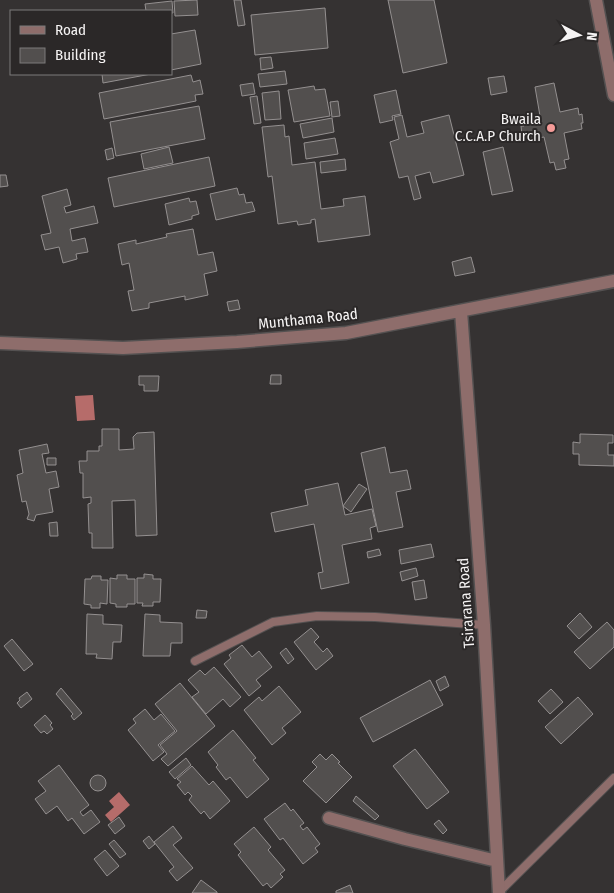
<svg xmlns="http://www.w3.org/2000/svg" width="614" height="893" font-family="'Fira Sans Condensed',sans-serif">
<rect width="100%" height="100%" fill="#353232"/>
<path fill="#b66c6a" d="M93,395L95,420L77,421L75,396Z
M119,792L130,805L111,822L105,815L114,807L109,801Z"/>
<path fill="#524f4e" stroke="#949090" d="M197,0L198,15L175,16L174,1Z
M234,0H241L245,25L238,26Z
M388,0H434L447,63L403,73Z
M172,1L173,13H171V11H146L145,4Z
M325,8L328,48L255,55L251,15Z
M195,30L201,64L171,70V34Z
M271,57L273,68L261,70L260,58Z
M285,71L287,84L260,87L258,74Z
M102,74H151L103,83Z
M191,75L193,82L200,80L203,94L195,95L196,101L104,119L99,93Z
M504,76L507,92L491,95L488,78Z
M253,83L255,94L242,96L240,85Z
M554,83L560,112L578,108L579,115L582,114L583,123H581L582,129L564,133L569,159L564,160L566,168L556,170L554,162L550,163L544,137L527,140L525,134L522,135L521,126H524L523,119L540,116L535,87Z
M314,86L315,90L325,89L330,116L294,122L288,90Z
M396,90L401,114L392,116L393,120L380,123L374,95Z
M279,91L281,119L265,120L262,93Z
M257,96L261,123L254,124L250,97Z
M338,101L340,116L332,117L330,102Z
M199,106L205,139L116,156L110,122Z
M402,115L407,137L424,133L421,122L449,115L464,175L433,183L430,172L415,176L421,198L414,200L408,176L399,178L390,142L399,139L394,117Z
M332,118L334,132L303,138L300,124Z
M284,125L285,137L289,136L292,165L315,162L321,209L344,206L343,199L365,196L370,235L318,242L315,219L311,220V223L298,225L297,221L278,224L272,176L268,177L262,127Z
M335,138L338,154L306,159L304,143Z
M169,147L173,163L144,169L141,154Z
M503,147L513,191L492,195L483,152Z
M112,148L114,158L107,160L105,150Z
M209,157L215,186L114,207L108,178Z
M345,159L346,170L321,173L320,162Z
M0,175H6L8,186L0,187Z
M237,188L239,195L244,194L246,203L252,202L255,211L216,220L210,194Z
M67,189L71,205L64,207L66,213L94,206L98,223L70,229L72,241L85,238L88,252L76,254L77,259L63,263L59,247L45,250L41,235L51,233L42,196Z
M189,198L190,202L196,201L199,214L192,216V219L169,225L165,204Z
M193,229L198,255L213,252L217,271L204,274L208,295L185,300V296L149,303V308L132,311L128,291L134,290L129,263L122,265L118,244L136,240V244L167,237L166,234Z
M471,257L475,272L455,276L452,262Z
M238,300L240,309L229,311L227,302Z
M271,375H281V384H270Z
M139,376H159L158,391H144V385H139Z
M102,429H119V450L134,449L133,437L137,433L154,432L157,535L136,536L135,500L112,501L113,548H92V533H89L88,504L91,503V497L83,498V473H80L79,461H87V451H99V446H102Z
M580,434L613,435V443H608V455H614V466L579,465V454H573V442L580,443Z
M47,444L49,453L42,454L46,473L56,471L59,487L49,489L53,512L36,515L34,521L27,519L29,514L26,501L22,502L17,475L23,473L19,450Z
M385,447L390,473L407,470L411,489L396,492L403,527L378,532L361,453Z
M47,458H56V465H47Z
M338,483L345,515L372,509L376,526L370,528L372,539L342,545L349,583L321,589L318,573L323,572L314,524L275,532L271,513L308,505L305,490Z
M359,484L367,489L351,512L343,506Z
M57,522L58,536H50L49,523Z
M431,544L434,557L401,564L399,550Z
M379,549L381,555L368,558L367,552Z
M416,568L418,576L402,581L400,572Z
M144,574L153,575V579H161L160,602H153V606H142L143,603H137V578H144Z
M117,575H127V579H135V604H127V607H116V604L110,603V578L117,579Z
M92,576H101V580H108L107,604L100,603V608H91V605L84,604L85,579H91Z
M424,580L427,598L415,600L412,582Z
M197,610L207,611L206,618H196Z
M580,613L592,627L579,639L567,626Z
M87,614L103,615V624L122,625L121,642H113L112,659L96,658L97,654H86Z
M145,614L160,615V622L182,623V643H171L170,656H143Z
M607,622L614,630V647L590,669L574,652Z
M311,628L319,637L314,642L323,652L327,648L333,656L316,670L294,642Z
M12,639L33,664L24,671L4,646Z
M242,645L252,657L259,651L272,667L256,680L261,686L249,696L224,664L231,658L229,655Z
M286,648L294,659L288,664L280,653Z
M214,667L241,697L230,707L223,699L206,714L192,697L199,692L188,680L200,670L205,675Z
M445,676L449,686L440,691L436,681Z
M430,680L443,705L373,742L360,718Z
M180,683L215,726L168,766L161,759L167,754L160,745L177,731L155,704Z
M279,686L301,712L282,728L286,733L272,745L244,710L259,697L262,701Z
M61,688L82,713L74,720L71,716L73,714L56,694Z
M551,689L563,702L550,714L538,701Z
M27,692L32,699L21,708L17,703L20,700L19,698Z
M578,697L593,714L561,744L545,727Z
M145,709L154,720L161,714L175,731L158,745L164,752L153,761L128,730L136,723L133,719Z
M45,715L52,723L50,725L53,729L47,734L44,731L41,733L34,725Z
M233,730L256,758L253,760L269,779L247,798L230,777L226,780L216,767L218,765L208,752Z
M415,749L449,792L427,809L393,766Z
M320,754L326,760L332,754L340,762L338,763L352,777L326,803L303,781L317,767L312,762Z
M186,758L191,765L175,779L169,772Z
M59,765L89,805L80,812L83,816L91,810L100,822L84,834L72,818L68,821L57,806L46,814L35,799L46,791L38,781Z
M192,766L209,785L213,781L230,801L210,819L204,811L201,814L189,800L192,796L188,792L185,795L177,785L181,782L177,779Z
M90 783a8 8 0 1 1 16 0a8 8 0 1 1-16 0Z
M356,796L379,816L375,820L353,801Z
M285,803L291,811L293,809L304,823L300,826L303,830L307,827L320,844L315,848L318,852L303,864L283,838L280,840L264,819Z
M119,817L125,826L115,834L108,825Z
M439,820L447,830L443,834L434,824Z
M173,826L182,838L173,845L193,868L177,881L169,871L174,867L154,842Z
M254,827L271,847L268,850L285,870L280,874L283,877L271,888L267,883L263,886L238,855L241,852L234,844Z
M149,836L155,844L149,849L143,841Z
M114,840L126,854L120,858L109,844Z
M105,850L119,866L107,876L94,859Z
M201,880L217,892V893H192Z
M350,885L353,893H336V891Z"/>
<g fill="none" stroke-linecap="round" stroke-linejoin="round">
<g stroke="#545151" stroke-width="10">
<path id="service" d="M195,661L273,622L317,616L375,617L484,625
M499,892L614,778"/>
</g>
<g stroke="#545151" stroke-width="15">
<path id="minor" d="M596,0L614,95
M461,311L484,625L499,893
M0,343L123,348L237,342L346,333L614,281
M329,818L405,839L497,861"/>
</g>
<use href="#service" stroke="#8e6d6b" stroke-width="8"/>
<use href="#minor" stroke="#8e6d6b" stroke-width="12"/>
</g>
<circle fill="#f59b98" stroke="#2b2828" stroke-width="2" cx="551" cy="128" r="5"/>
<g text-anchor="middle" stroke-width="4" stroke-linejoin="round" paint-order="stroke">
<g font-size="15" fill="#f6f4f4" stroke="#2b2828" text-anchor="end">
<text x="541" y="124">Bwaila<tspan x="541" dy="17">C.C.A.P Church</tspan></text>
</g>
<g font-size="15" fill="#f6f4f4" stroke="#2b2828">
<text transform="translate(308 319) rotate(-6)" y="5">Munthama Road</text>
<text transform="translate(466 603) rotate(-94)" y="5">Tsirarana Road</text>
</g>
</g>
<rect x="10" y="10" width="162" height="65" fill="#2b2828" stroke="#7c7a7a"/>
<rect x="20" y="26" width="25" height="8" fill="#8e6d6b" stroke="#7c7a7a"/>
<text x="55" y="35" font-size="15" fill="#f6f4f4">Road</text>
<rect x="20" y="48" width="25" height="15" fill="#524f4e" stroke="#7c7a7a"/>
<text x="55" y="60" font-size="15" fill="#f6f4f4">Building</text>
<g transform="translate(579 35) rotate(96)" stroke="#2b2828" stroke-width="4" paint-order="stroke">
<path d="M0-4L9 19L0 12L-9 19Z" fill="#f6f4f4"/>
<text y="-8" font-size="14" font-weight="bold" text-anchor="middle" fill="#f6f4f4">N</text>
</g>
</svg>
